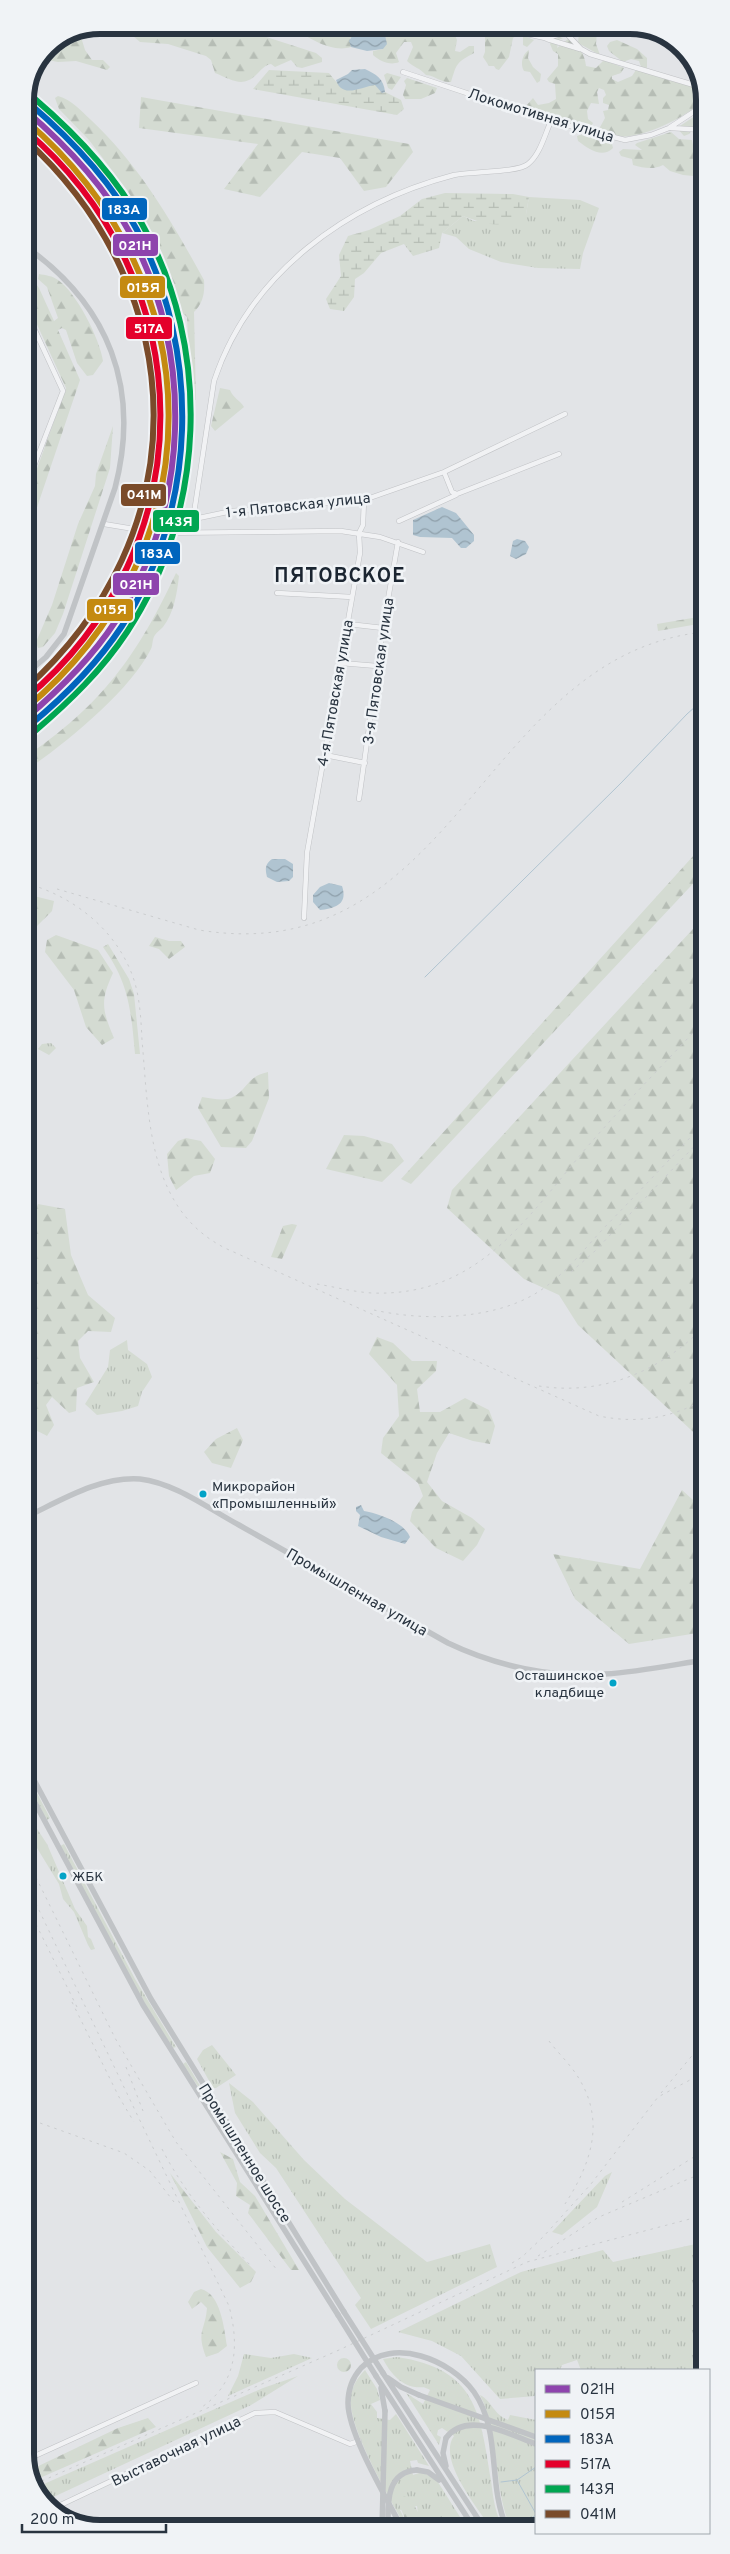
<svg xmlns="http://www.w3.org/2000/svg" width="730" height="2554" font-family="Overpass,sans-serif">
<defs>
<pattern id="grass-tufts" width="24" height="20" patternUnits="userSpaceOnUse" patternTransform="scale(1.25)"><rect width="24" height="20" fill="#d4dbd2"/><path d="M3 7l-1-3M5 7V3M7 7l1-3M15 17l-1-3M17 17v-4M19 17l1-3" fill="none" stroke="#b6bdb5"/></pattern>
<pattern id="forest-firs" width="22" height="20" patternUnits="userSpaceOnUse" patternTransform="scale(1.25)"><rect width="22" height="20" fill="#d4dbd2"/><path d="M5 1l3.5 6h-7zM16 11l3.5 6h-7z" fill="#b6bdb5"/></pattern>
<pattern id="wetland-marsh" width="20" height="14" patternUnits="userSpaceOnUse" patternTransform="scale(1.25)"><rect width="20" height="14" fill="#d4dbd2"/><path d="M1 5h8M5 5V1M11 12h8M15 12V8" fill="none" stroke="#b6bdb5"/></pattern>
<pattern id="water-waves" width="16" height="10" patternUnits="userSpaceOnUse" patternTransform="scale(1.25)"><rect width="16" height="10" fill="#b0c4d1"/><path d="M0 5q4-4 8 0t8 0" fill="none" stroke="#8fa0ab"/></pattern>
</defs>
<rect width="100%" height="100%" fill="#e2e4e7"/>
<path fill="url(#grass-tufts)" d="M529,197L580,200L599,208L583,253L580,269L538,268L501,262L469,249L456,237L442,233L463,216L474,221L526,214Z
M51,1043L56,1048L49,1055L38,1049L42,1044Z
M127,1340L128,1350L147,1364L152,1377L142,1392L138,1406L122,1411L97,1415L85,1404L108,1367L110,1350Z
M26,1772L50,1818L47,1820L26,1780Z
M26,1812L47,1844L75,1909L87,1926L88,1937L91,1939L95,1949L91,1950L88,1945L74,1912L63,1899L59,1884L26,1830Z
M64,1844L135,1979L176,2047L173,2048L146,2006L60,1846Z
M212,2045L236,2075L216,2088H213L197,2059L203,2050Z
M186,2062L206,2096L205,2097L183,2064Z
M229,2083L253,2102L304,2160L345,2199L427,2262L490,2244L497,2267L371,2329L355,2305L361,2298L276,2168L260,2153L235,2113Z
M612,2172L597,2207L562,2235L552,2232L605,2176Z
M705,2242V2370H581L577,2360L562,2365L560,2370H536V2396L500,2399L461,2356L432,2341L398,2332L521,2272L603,2250L613,2262Z
M244,2354L271,2358L294,2354L312,2358L228,2396L238,2376Z
M397,2357C477,2369 480,2413 491,2480C493,2497 495,2513 503,2528H491C477,2507 437,2459 454,2436L442,2428L438,2430L437,2435L441,2437L439,2445L406,2393L423,2404L430,2390C423,2386 422,2388 415,2387C400,2385 389,2371 383,2359Z
M365,2370L377,2389L380,2400L371,2404L377,2412V2418L390,2420L396,2414L429,2466L418,2463L417,2460L410,2461L413,2475L422,2472L436,2479L467,2528H430L429,2519L418,2514L417,2506L400,2510L409,2528H406C391,2500 347,2427 351,2397C352,2386 358,2377 365,2370Z
M298,2376L251,2405L47,2500L37,2487L263,2388Z
M480,2395C493,2402 493,2414 508,2420L510,2415L536,2420V2528H512L509,2524C493,2483 500,2435 480,2395Z"/>
<path fill="url(#forest-firs)" d="M167,25H216L254,33L316,53L322,58V62L302,68L297,67L291,60L275,67L271,64C265,65 262,69 258,73C243,89 233,80 215,73L211,60L206,56L168,44L140,42L133,36L136,29Z
M269,25H451L457,40L455,51L460,52L469,46H474V53C456,63 457,63 451,82C440,83 437,76 426,75C420,68 413,67 407,61L413,47L411,42H404L396,53L399,62C390,66 380,61 373,55V51L383,49L350,38L351,47C333,53 309,39 296,29L285,30Z
M480,25H520L525,31L523,35L534,40L527,47L523,45V37L516,36L513,38L509,57L499,70L496,69L494,66H489L483,57L485,52V34L480,31Z
M523,25L571,26L567,29L563,26L553,33L554,36L563,38L559,40L557,48L568,39C578,45 585,54 586,66L596,68L604,60L624,68L621,73L612,76V79L618,82L632,76L636,70L704,90V100C686,118 621,152 599,129L605,118L603,111L608,110L609,105L603,103V98L606,95L604,90L599,88L597,92L599,104L591,103L587,111L588,119L593,123L590,128L529,111L526,106L533,98L538,105L549,103L556,99L555,84L549,82L547,79L558,66V54L553,51L550,44L551,40L546,36L545,28L532,33Z
M584,27H595L597,31L596,44L600,55L578,43L579,32Z
M72,36L81,37L85,50L92,60H103L110,67L107,70L76,61L58,62L42,59L47,47Z
M617,40L637,49L647,58V68L641,67L639,61L631,59L623,62L609,51L607,46L610,42Z
M529,50L528,58L533,67L541,74L540,81L537,83L530,72L524,71C520,65 522,54 529,50Z
M387,73L401,77L392,90L388,88L384,75Z
M407,78L437,88L435,93L421,99H405L403,95L406,85L404,81Z
M58,96C72,100 80,110 91,120C140,166 172,222 204,280C205,293 203,303 194,312L196,400H191L187,317L175,306L164,259L155,255V251L160,249L127,190L89,140L59,109L55,98Z
M141,97L409,144L413,152L386,187L364,191L340,158L302,152L260,197L224,189L258,144L139,128Z
M704,110L701,129L692,130L689,134L684,136L677,128Z
M671,132L679,139L692,140L695,155L704,160V177L683,175L670,171L663,165C653,170 644,168 633,165L632,159L621,156L619,152L623,149L642,150L635,145L637,143Z
M583,134L600,137L612,144L613,148C602,159 589,149 578,141L577,136Z
M25,268L39,288L54,321L58,318L47,287L38,279L39,274C45,275 53,276 58,280C76,292 100,339 103,361L93,375L87,376L77,363L66,330L62,328L58,330L80,380L25,543V502L66,388L25,298Z
M220,388L230,390C233,398 240,400 244,407L215,431L211,426Z
M113,426L110,468L63,614L55,633L43,647L38,648L36,642L52,605L78,524L95,486L96,474Z
M176,573L179,576C177,593 174,613 163,627C161,629 157,632 155,635C152,639 153,645 151,649C130,691 64,745 25,771V757C101,706 138,655 176,573Z
M704,616V623L658,631L657,624Z
M83,646L53,682L25,706V687L38,678L63,652Z
M704,844V872L411,1184L401,1179Z
M26,894L54,901L52,911L37,926L26,919Z
M704,917V1442L578,1325L559,1295L524,1279L447,1208L452,1190Z
M56,935L98,950L113,973C100,1001 102,1010 114,1038L102,1045L86,1027L74,990L45,952L47,940Z
M155,937L169,941H181L185,947L169,959L159,949L149,946Z
M108,944L129,979L134,994L140,1054H135C131,1010 129,983 103,947Z
M268,1072L269,1098L252,1141L246,1148L221,1147L198,1108L202,1097C211,1098 225,1102 233,1097C249,1088 246,1077 268,1072Z
M344,1135L364,1136L392,1144L404,1161L382,1182L326,1169Z
M186,1138L201,1141L215,1159L210,1173L194,1176L176,1190L169,1176L167,1154L178,1141Z
M38,1204L65,1209L71,1255L88,1295L115,1318L111,1332L88,1331L78,1341L80,1358L94,1382L77,1388L76,1411L69,1413L52,1397L46,1405L54,1425L47,1436C42,1433 34,1430 30,1426C19,1415 30,1377 32,1363L26,1365V1228Z
M292,1224L297,1225L282,1259L271,1257L283,1226Z
M377,1337L393,1343L412,1361H437L436,1371L417,1389L420,1412H440L465,1398L489,1410L495,1426L490,1444L473,1441L449,1433L437,1453L427,1482L442,1501L472,1518L485,1529L477,1545L463,1561L436,1548L410,1521L412,1512L423,1496L418,1483L381,1453L383,1438L399,1416L397,1385L369,1354Z
M237,1428L243,1440L231,1468L212,1463L204,1452L216,1439Z
M682,1490L704,1510V1632L629,1644L575,1599L553,1554L640,1569Z
M220,2152L233,2159L240,2182L255,2196L299,2270H291L248,2213L250,2205L236,2196L237,2183Z
M170,2173L216,2232L256,2272L251,2282L240,2288L207,2247Z
M201,2289C221,2294 224,2328 227,2346L218,2353L206,2357C196,2330 205,2332 207,2308L201,2302L192,2309L188,2302L194,2292Z
M337 2365a7 7 0 1 1 14 0a7 7 0 1 1-14 0Z
M148,2418L156,2427L33,2481L28,2471L118,2428Z
M404,2496L411,2499L419,2514L425,2515L430,2519V2528H409L398,2502Z"/>
<path fill="url(#wetland-marsh)" d="M269,70L329,73C346,96 351,90 375,84L382,93L385,92L401,100L404,109L397,115L253,89Z
M445,193L513,194L529,197L526,214C503,230 488,225 463,216L442,233L439,248L413,256L404,244L381,253L364,273L355,279L354,297L344,311L330,309L326,299L341,276L339,255L348,236L369,230L400,216L422,199Z"/>
<path fill="url(#water-waves)" d="M377,29L385,35L387,44L383,49L367,51L351,47L349,41L354,33Z
M365,69C376,74 384,79 385,92L382,93L375,85C361,87 342,99 336,80L348,74L352,70Z
M442,507L456,513L474,535V541L466,548H461L452,538L420,537L413,535V520Z
M517,539L525,541L529,547L526,554L516,559L510,556L513,541Z
M272,859H285L293,864V877L289,881L277,882L267,877C265,869 265,864 272,859Z
M329,883L342,886C348,904 336,908 320,910L313,902V895L320,887Z
M361,1505L364,1511C377,1513 404,1522 410,1537L405,1544L381,1537L358,1526L360,1515L356,1511V1507Z"/>
<g fill="none" stroke-linecap="round" stroke-linejoin="round">
<path stroke="#b0c4d1" stroke-width="1" d="M425,977L622,782L687,714L704,699
M517,2480L536,2514
M501,2482L517,2480L536,2467
M524,2523L536,2515"/>
<g stroke="#c0c2c5" stroke-width="5.5">
<path id="street" d="M527,34L545,38L566,33L581,49L590,54L704,88
M547,39L580,49
M403,72L551,121L625,140L651,135L669,128L704,105
M671,128L704,130
M25,309L63,391L25,489
M444,472L452,492L457,494L559,454
M194,519L232,511L364,500L444,472L565,414
M399,521L456,495
M104,524L158,533L341,531L380,537L423,552
M191,533L214,381C250,273 347,203 454,175C471,171 517,173 528,164C540,155 545,134 551,121
M277,593L352,597
M348,624L383,628
M341,663L377,666
M325,755L365,763
M359,799L383,628L398,542
M304,918L307,853L360,553L359,533L363,525L364,500
M26,2460L196,2383
M50,2510L255,2413L275,2412L350,2444L359,2441"/>
</g>
<use href="#street" stroke="#f1f2f4" stroke-width="4.5"/>
<path stroke="#c0c3c6" stroke-width="5.5" d="M25,246C109,305 141,388 115,488L64,634L46,657L25,675
M26,1517C60,1501 100,1476 140,1479C175,1483 209,1509 239,1525C309,1564 378,1604 448,1643C496,1666 552,1678 605,1674C638,1672 672,1665 704,1660
M26,1765L151,1999L344,2312
M26,1786L143,2005L338,2315
M383,2373L484,2528
M376,2376L474,2528
M388,2378L401,2387L419,2395
M381,2388L385,2411
M446,2466L443,2453L446,2438
M417,2470L428,2472L439,2480
M402,2528C387,2499 348,2434 348,2403C348,2390 353,2377 361,2368C393,2336 451,2360 474,2392C502,2432 487,2485 507,2528"/>
<path stroke="#cbcdcf" stroke-width="1" stroke-dasharray="2.5 5" stroke-linecap="butt" d="M25,883C74,896 118,931 134,980C140,999 141,1020 142,1040C149,1117 147,1210 227,1249L599,1416C638,1424 670,1418 704,1400
M57,889L199,930C456,972 481,655 704,632
M571,1272L594,1252L704,1136
M317,1284C335,1287 354,1292 372,1293C479,1297 527,1217 588,1146C625,1103 665,1063 704,1021
M374,1310C423,1321 489,1320 533,1295C561,1279 581,1253 602,1230C636,1195 670,1159 704,1123
M539,1386C603,1396 660,1371 704,1327
M26,1857L115,2038L176,2142L277,2270
M26,1883L229,2306C239,2344 238,2382 202,2407
M26,1904L77,2007
M72,2002L119,2097L134,2122
M549,2041C558,2053 570,2064 578,2077C606,2121 591,2164 565,2204
M126,2067L143,2111
M661,2093L705,2040
M26,2118L124,2153L150,2171L174,2202
M162,2149C185,2194 217,2230 251,2266
M622,2202L705,2150
M538,2256L599,2217L705,2172
M512,2263L522,2257L544,2236L591,2184L658,2097L705,2072
M35,2484L339,2350L527,2262L705,2215"/>
<path stroke="#c0c3c6" stroke-width="5.5" d="M344,2312L383,2373
M338,2315L376,2376
M419,2395L536,2437
M446,2438C467,2410 510,2435 536,2444
M382,2528L385,2411
M388,2528C388,2505 385,2472 417,2470"/>
<g stroke="#f0f3f6" stroke-width="10">
<path id="rail-1" d="M25,110C66,145 104,185 130,233C194,353 191,507 115,622C91,659 59,690 25,719"/>
</g>
<g stroke="#f0f3f6" stroke-width="10">
<path id="rail-2" d="M25,120C215,281 218,549 25,709"/>
</g>
<g stroke="#f0f3f6" stroke-width="10">
<path id="rail-3" d="M30,725C65,696 97,664 122,626C198,508 201,353 137,230C111,181 72,140 30,104"/>
</g>
<g stroke="#f0f3f6" stroke-width="10">
<path id="rail-4" d="M25,130C204,281 207,548 25,699"/>
</g>
<g stroke="#f0f3f6" stroke-width="10">
<path id="rail-5" d="M35,731C70,701 102,670 127,632C206,513 212,348 142,224C115,175 77,135 35,99"/>
</g>
<g stroke="#f0f3f6" stroke-width="10">
<path id="rail-6" d="M25,139C195,294 198,535 25,689"/>
</g>
<use href="#rail-1" stroke="#8e44ad" stroke-width="6"/>
<use href="#rail-2" stroke="#c48a10" stroke-width="6"/>
<use href="#rail-3" stroke="#0065bd" stroke-width="6"/>
<use href="#rail-4" stroke="#e4002b" stroke-width="6"/>
<use href="#rail-5" stroke="#00a651" stroke-width="6"/>
<use href="#rail-6" stroke="#7a4b2a" stroke-width="6"/>
</g>
<g fill="#02a3c7" stroke="#f0f3f6" stroke-width="2">
<circle cx="203" cy="1494" r="4.5"/>
<circle cx="613" cy="1683" r="4.5"/>
<circle cx="63" cy="1876" r="4.5"/>
</g>
<g text-anchor="middle" stroke-width="5" stroke-linejoin="round" paint-order="stroke">
<g font-size="14" fill="#293440" stroke="#f0f3f6" text-anchor="start">
<text x="212" y="1491">Микрорайон<tspan x="212" dy="17">«Промышленный»</tspan></text>
<text x="604" y="1680" text-anchor="end">Осташинское<tspan x="604" dy="17">кладбище</tspan></text>
<text x="72" y="1881">ЖБК</text>
</g>
<g font-size="15" fill="#293440" stroke="#f0f3f6">
<text transform="translate(541 115) rotate(17)" y="5">Локомотивная улица</text>
<text transform="translate(298 505) rotate(-6)" y="5">1-я Пятовская улица</text>
<text transform="translate(378 671) rotate(-82)" y="5">3-я Пятовская улица</text>
<text transform="translate(335 693) rotate(-80)" y="5">4-я Пятовская улица</text>
<text transform="translate(357 1592) rotate(30)" y="5">Промышленная улица</text>
<text transform="translate(245 2153) rotate(58)" y="5">Промышленное шоссе</text>
<text transform="translate(176 2451) rotate(-26)" y="5">Выставочная улица</text>
</g>
<g font-size="20" font-weight="bold" letter-spacing="1" fill="#1b2531" stroke="#f0f3f6">
<text x="340" y="582">ПЯТОВСКОЕ</text>
</g>
</g>
<path d="M0 0H730V2554H0ZM100 34H630A66 66 0 0 1 696 100V2454A66 66 0 0 1 630 2520H100A66 66 0 0 1 34 2454V100A66 66 0 0 1 100 34Z" fill="#f0f3f6" fill-rule="evenodd"/>
<path fill="none" stroke="#293440" stroke-width="6" d="M100 34H630A66 66 0 0 1 696 100V2454A66 66 0 0 1 630 2520H100A66 66 0 0 1 34 2454V100A66 66 0 0 1 100 34Z"/>
<g stroke="#f0f3f6" stroke-width="2">
<rect x="101" y="197" width="47" height="24" rx="5" fill="#0065bd"/>
<rect x="112" y="233" width="47" height="24" rx="5" fill="#8e44ad"/>
<rect x="119" y="275" width="47" height="24" rx="5" fill="#c48a10"/>
<rect x="125" y="316" width="48" height="24" rx="5" fill="#e4002b"/>
<rect x="120" y="483" width="47" height="24" rx="5" fill="#7a4b2a"/>
<rect x="152" y="509" width="48" height="24" rx="5" fill="#00a651"/>
<rect x="134" y="541" width="47" height="24" rx="5" fill="#0065bd"/>
<rect x="112" y="572" width="48" height="24" rx="5" fill="#8e44ad"/>
<rect x="86" y="598" width="48" height="24" rx="5" fill="#c48a10"/>
</g>
<g font-size="14" text-anchor="middle" font-weight="bold" fill="#fff">
<text x="124" y="214">183А</text>
<text x="135" y="250">021Н</text>
<text x="143" y="292">015Я</text>
<text x="149" y="333">517А</text>
<text x="144" y="499">041М</text>
<text x="176" y="526">143Я</text>
<text x="157" y="558">183А</text>
<text x="136" y="589">021Н</text>
<text x="110" y="614">015Я</text>
</g>
<rect x="535" y="2369" width="175" height="165" fill="#f0f3f6" stroke="#a0a7ad"/>
<rect x="545" y="2385" width="25" height="8" fill="#8e44ad" stroke="#a0a7ad"/>
<text x="580" y="2394" font-size="15" fill="#293440">021Н</text>
<rect x="545" y="2410" width="25" height="8" fill="#c48a10" stroke="#a0a7ad"/>
<text x="580" y="2419" font-size="15" fill="#293440">015Я</text>
<rect x="545" y="2435" width="25" height="8" fill="#0065bd" stroke="#a0a7ad"/>
<text x="580" y="2444" font-size="15" fill="#293440">183А</text>
<rect x="545" y="2460" width="25" height="8" fill="#e4002b" stroke="#a0a7ad"/>
<text x="580" y="2469" font-size="15" fill="#293440">517А</text>
<rect x="545" y="2485" width="25" height="8" fill="#00a651" stroke="#a0a7ad"/>
<text x="580" y="2494" font-size="15" fill="#293440">143Я</text>
<rect x="545" y="2510" width="25" height="8" fill="#7a4b2a" stroke="#a0a7ad"/>
<text x="580" y="2519" font-size="15" fill="#293440">041М</text>
<path d="M22 2524v8h144v-8" fill="none" stroke="#293440" stroke-width="2.5"/>
<text x="30" y="2524" font-size="15" fill="#293440" stroke="#f0f3f6" stroke-width="4" paint-order="stroke">200 m</text>
</svg>
